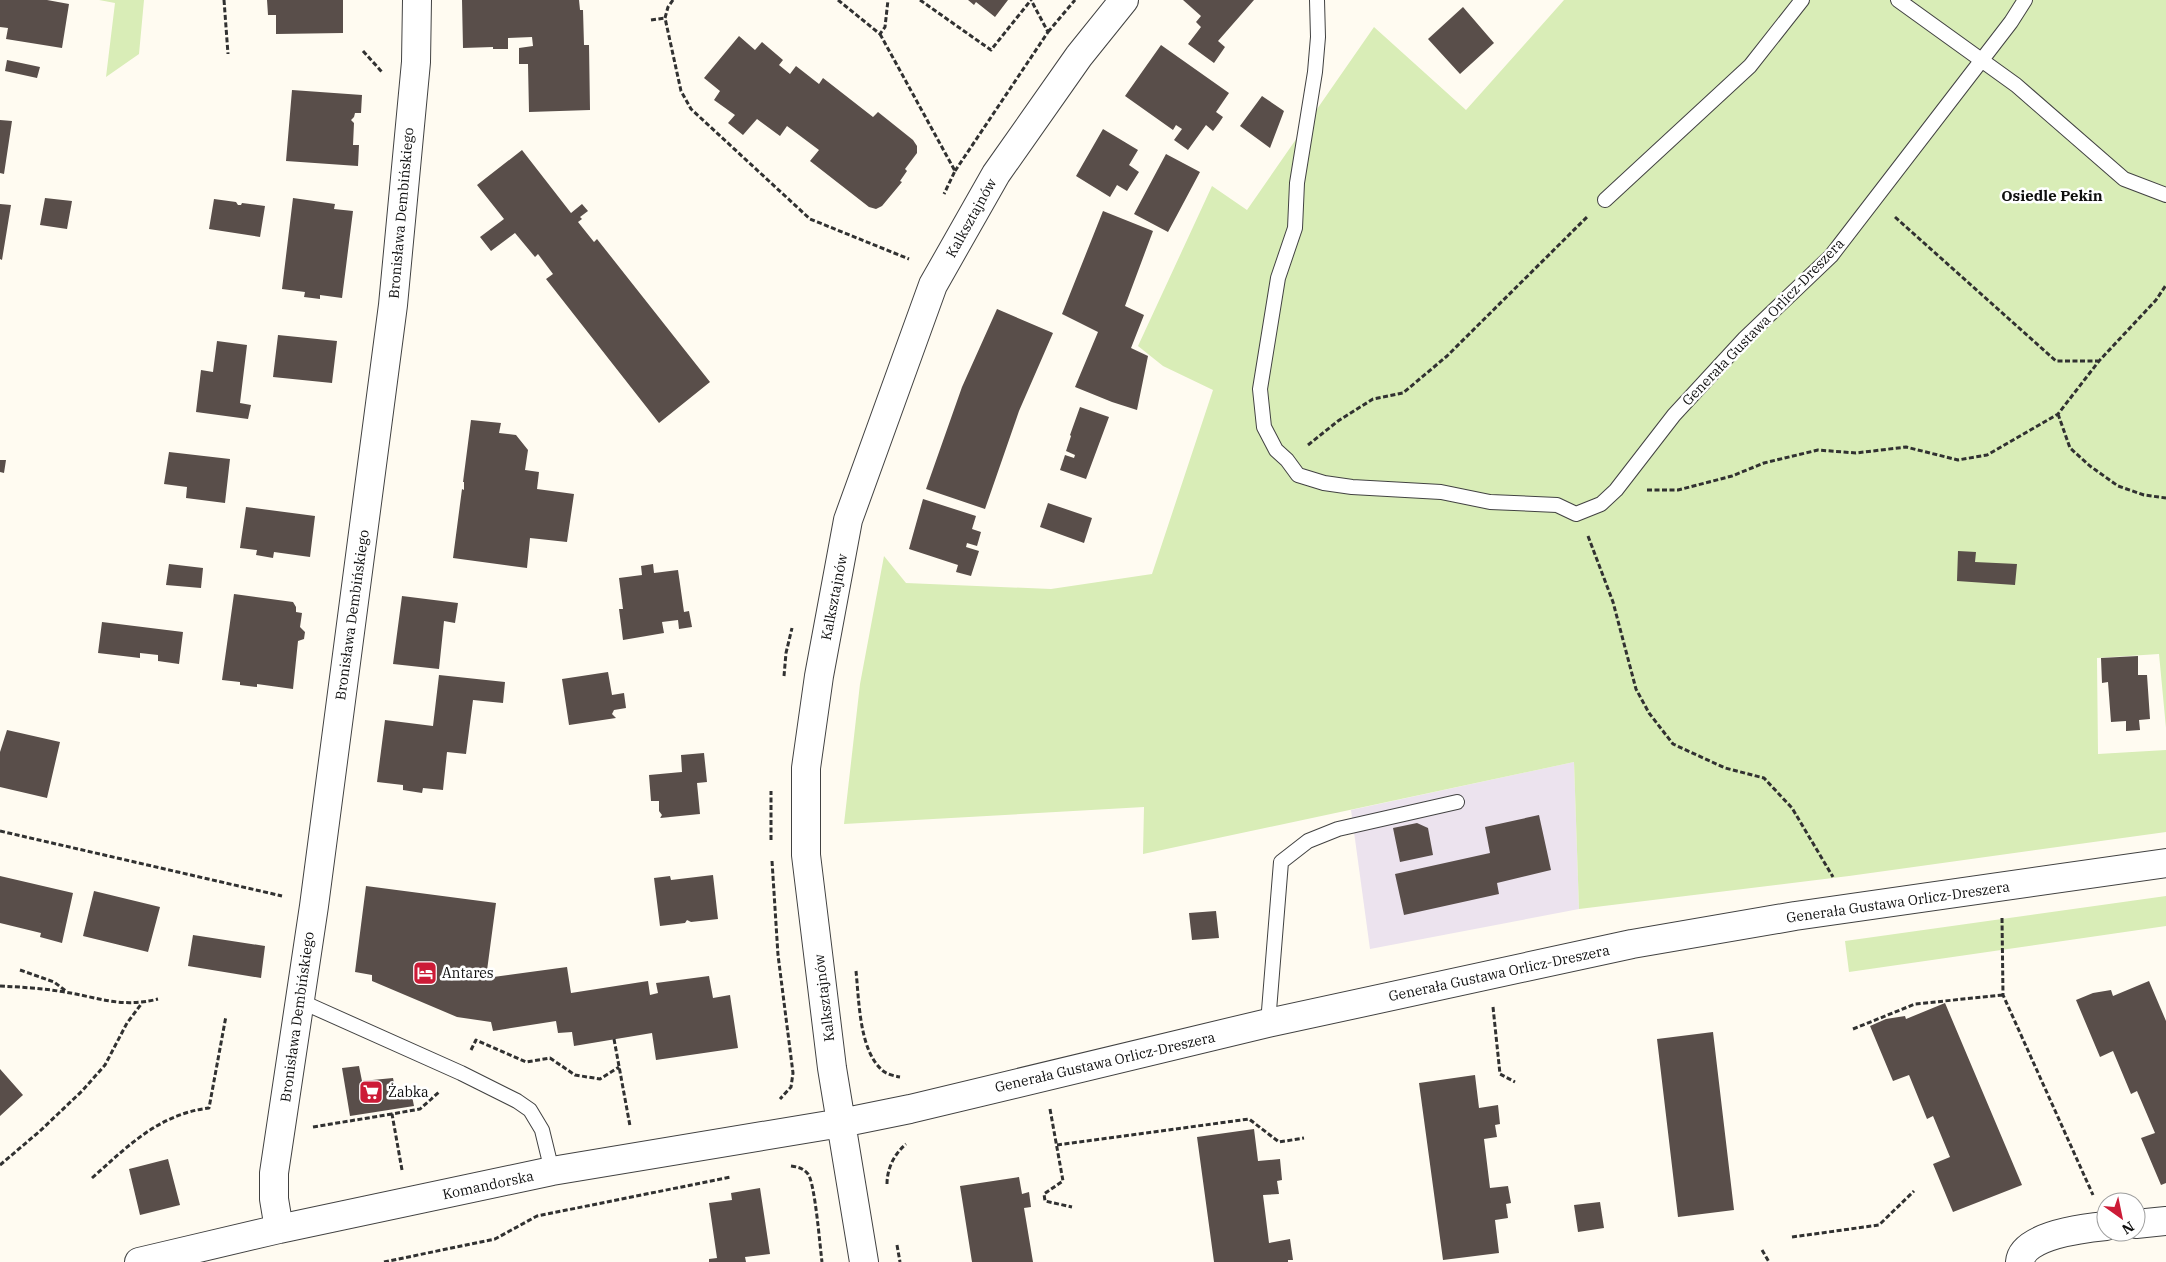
<svg xmlns="http://www.w3.org/2000/svg" width="2166" height="1262" font-family="'IBM Plex Serif',serif">
<rect width="100%" height="100%" fill="#fffbf1"/>
<path fill="#ece3ee" d="M1574,762L1579,909L1370,949L1351,810Z"/>
<path fill="#d9edb7" d="M99,0H144L139,54L106,77L115,3Z
M1564,0H2166V728L2159,654L2097,658L2098,754L2166,750V832L1849,876L1579,909L1574,762L1143,854L1144,807L844,824L860,684L884,556L906,583L1051,589L1152,574L1213,390L1163,366L1138,346L1212,186L1247,210L1374,27L1466,110Z
M2166,896V926L1849,972L1845,941Z"/>
<path fill="#594e4a" d="M0,0H47L69,4L62,48L6,39L8,28L0,27Z
M267,0H343V33L276,34V15H268Z
M462,0H579L580,10H583L584,45H589L590,110L529,112L528,64H519V48L533,46L532,37L508,38V49H493V47L463,48Z
M968,0H1008L995,17L976,2L974,5Z
M1183,0H1254L1218,41L1225,47L1214,63L1188,44L1201,27L1196,22L1201,16Z
M1463,7L1494,43L1460,74L1428,39Z
M739,36L755,50L762,42L783,60L779,65L790,74L796,66L819,84L823,78L873,117L878,112L913,140L917,146V153L905,169L907,171L900,181L902,182L882,206L876,209L869,207L810,161L819,150L787,126L780,136L757,119L743,135L728,123L735,115L714,100L720,91L704,78Z
M1161,45L1229,93L1216,112L1223,117L1219,123L1213,131L1206,125L1188,150L1174,140L1182,129L1176,125L1173,130L1125,96Z
M7,60L40,67L37,78L5,71Z
M292,90L362,95L361,113H355L354,117L351,120L354,123L353,145H359L358,166L286,161Z
M1262,96L1284,111L1270,148L1240,126Z
M0,120L12,121L4,174L0,173Z
M1103,129L1138,150L1129,165L1139,172L1127,191L1117,185L1110,197L1076,176Z
M522,150L571,213L582,204L588,211L580,217L582,219L578,222L594,242L597,239L710,382L659,423L546,279L553,274L538,254L535,257L515,233L491,251L480,237L504,219L477,185Z
M1166,154L1200,172L1168,232L1134,214Z
M45,198L72,201L67,229L40,225Z
M293,198L335,204L334,209L353,211L342,298L320,295V299L304,297L305,292L282,289Z
M214,199L236,202L238,205H241L242,203L265,206L260,237L209,229Z
M0,204L11,205L2,260L0,259Z
M1103,211L1153,231L1125,306L1144,315L1131,348L1148,356L1137,410L1112,402L1075,387L1098,332L1062,314Z
M997,309L1053,333L1019,411L985,509L926,489L962,387Z
M278,335L337,341L332,383L273,377Z
M217,341L247,345L240,403L251,405L248,419L196,412L201,370L213,372Z
M1080,407L1109,417L1086,479L1060,470L1065,455L1074,458L1075,455L1066,451L1071,436L1070,435Z
M471,420L501,423L499,433L516,435L528,450L525,470L539,472L537,489L574,494L567,542L530,538L527,568L453,558L462,489L464,490V482H463Z
M169,452L230,459L225,503L186,498L187,487L164,484Z
M0,460H6L4,473L0,472Z
M923,499L976,516L972,529L981,532L977,546L967,543L966,547L979,551L971,576L956,572L958,565L909,549Z
M1048,503L1092,518L1084,543L1040,527Z
M246,507L315,516L310,557L274,552L273,558L256,555L257,550L240,548Z
M1958,551L1976,552L1975,562L2017,564L2015,585L1957,581Z
M169,564L203,568L201,588L166,585Z
M653,564L654,573L678,570L684,612L689,611L692,627L679,629L678,620L662,622L664,633L623,640L619,609H623L619,578L642,575L641,566Z
M234,594L293,602L296,607V612L302,613L300,627L305,632L304,639L298,641L293,689L257,684V687L240,685V682L222,680Z
M402,596L458,603L455,623L444,621L439,669L393,664Z
M102,622L183,632L179,664L158,661V655L140,653V658L98,653Z
M2138,656V675H2147L2150,719L2139,720L2140,730L2126,731V721L2111,722L2108,682L2102,683L2101,658Z
M608,672L612,695L624,693L626,708L614,710L612,714L616,718L569,725L562,679Z
M439,675L505,682L503,703L473,700L466,754L447,752L443,790L423,788L422,793L403,790V785L377,782L385,720L433,726Z
M7,730L60,742L47,798L0,787V752Z
M704,753L707,782L697,783L700,814L660,818L662,815L659,811V801H651L649,775L682,772L681,755Z
M1539,815L1551,870L1497,883L1499,894L1404,915L1395,874L1490,853L1485,827Z
M1417,823L1428,828L1433,855L1400,862L1393,828Z
M713,875L718,919L691,922L687,920L685,923L660,926L654,878L670,876L671,880Z
M0,876L73,893L62,943L40,937L41,933L0,923Z
M366,886L496,903L486,978L567,967L571,993L648,981L650,995L658,993L656,983L709,976L713,998L730,995L738,1048L656,1060L652,1033L574,1046L572,1032L558,1033L556,1021L493,1031L491,1022L457,1017L372,981V975L355,972Z
M94,891L160,907L148,952L83,936Z
M1216,911L1219,938L1192,940L1189,913Z
M193,935L265,946L261,978L188,966Z
M2149,981L2166,1021V1183L2161,1185L2141,1138L2155,1133L2137,1091L2131,1094L2113,1051L2100,1057L2076,1000L2093,993L2111,990L2113,996Z
M1945,1003L2022,1185L1953,1212L1933,1164L1950,1157L1933,1116L1927,1119L1909,1075L1893,1081L1870,1026L1886,1019L1905,1016L1906,1019Z
M1713,1032L1734,1210L1678,1217L1657,1039Z
M359,1066L362,1081L393,1078L396,1093L411,1091L414,1106L350,1116L342,1068Z
M0,1069L23,1095L0,1116Z
M1475,1075L1479,1108L1498,1105L1500,1124L1495,1125L1497,1137L1484,1139L1490,1188L1508,1186L1511,1203L1506,1204L1508,1218L1495,1220L1499,1253L1443,1260L1419,1083Z
M1254,1129L1258,1161L1280,1159L1282,1180L1277,1181L1279,1194L1263,1195L1269,1243L1290,1239L1293,1260H1288V1262H1214L1197,1137Z
M168,1159L180,1205L140,1215L129,1169Z
M1019,1177L1022,1194L1029,1192L1031,1207L1024,1208L1033,1262H972L960,1186Z
M760,1188L770,1254L745,1257L746,1262H709V1259L717,1258L709,1203L732,1200L731,1193Z
M1600,1202L1604,1228L1578,1232L1574,1205Z"/>
<g fill="none" stroke-linecap="round" stroke-linejoin="round">
<g stroke="#424242" stroke-width="16">
<path id="service" d="M1317,0L1318,37L1315,72L1297,183L1295,228L1278,278L1260,389L1264,427L1276,450L1287,460L1298,475L1324,483L1352,487L1441,492L1490,502L1557,505L1576,514L1601,504L1616,490L1674,415L1745,338L1831,256L2011,22L2025,0
M1898,0L2016,85L2124,179L2166,195
M1605,200L1750,66L1802,0
M300,1001L461,1073L517,1101L530,1110L542,1130L552,1171
M1268,1023L1281,862L1308,841L1338,829L1457,802"/>
</g>
<g stroke="#424242" stroke-width="30">
<path id="minor" d="M2136,1224L2166,1221
M279,1229L274,1199V1173L314,906L393,305L416,62L417,0
M139,1262L279,1229L552,1171L841,1123L910,1109L1268,1023L1632,944L1795,916L2166,863
M864,1262L832,1068L806,855V768L819,676L848,520L933,285L996,174L1079,56L1124,0
M2020,1262C2022,1235 2085,1228 2106,1226"/>
</g>
<path stroke="#313131" stroke-width="3" stroke-dasharray="5 2.5" stroke-linecap="butt" d="M224,0L228,54
M673,0L668,7L665,18L681,91L691,109L810,219L909,259
M838,0L880,34L885,27L888,0
M920,0L991,50L1031,0
M651,20L665,18
M1048,32L1075,0
M880,34L955,171L944,194
M363,51L382,72
M955,171L1048,32L1031,0
M1895,217L2056,361H2098
M2058,414L2070,448L2090,466L2118,486L2144,495L2166,498
M1308,445L1338,421L1373,399L1403,393L1447,356L1588,216
M1647,490H1678L1732,476L1764,463L1818,450L1856,453L1906,447L1958,460L1987,455L2058,414L2099,361L2156,300L2166,285
M1588,536L1613,602L1636,689L1649,713L1673,744L1725,768L1764,778L1792,808L1833,877
M784,676L786,653L792,628
M0,831L282,896
M771,840V791
M772,861L778,955L793,1073L791,1087L780,1099
M2002,918L2003,995L2093,1195
M20,970L54,982L66,991
M856,971C859,999 859,1050 882,1070C886,1074 894,1076 900,1077
M0,986C19,987 39,988 58,991C96,996 119,1009 158,999
M1493,1007L1500,1074L1515,1082
M1853,1029L1915,1004L2003,995
M614,1039L630,1126
M471,1050L476,1040L526,1062L550,1058L575,1075L600,1079L619,1067
M1050,1109L1063,1181L1044,1194L1045,1201L1072,1207
M313,1127L392,1114
M1057,1145L1249,1119L1279,1142L1304,1138
M0,1165L40,1131L82,1091L105,1065L127,1023L142,1003
M791,1166C798,1167 803,1168 808,1174C815,1183 820,1247 822,1262
M402,1170L392,1114L420,1109L439,1092
M92,1178C128,1146 159,1114 209,1108L226,1016
M887,1184C887,1169 894,1154 906,1144
M1792,1237L1879,1225L1914,1191
M897,1245L900,1262
M1762,1250L1769,1262
M384,1262L495,1239L537,1216L731,1177"/>
<use href="#service" stroke="#fff" stroke-width="14"/>
<use href="#minor" stroke="#fff" stroke-width="28"/>
</g>
<defs>
<g id="hotel-square" transform="scale(1.25)"><rect x="-9" y="-9" width="18" height="18" rx="4" fill="#cc1b37" stroke="#fff"/><path d="M-6-4.5h1.5V1H6V5H4.5V3h-9V5H-6ZM-4 0a1.8 1.8 0 1 1 3.6 0ZM.5 0V-2.5h3Q6-2.5 6 0Z" fill="#fff"/></g>
<g id="supermarket-square" transform="scale(1.25)"><rect x="-9" y="-9" width="18" height="18" rx="4" fill="#cc1b37" stroke="#fff"/><path d="M-6-5.5h2.5l.6 2H6L4.5 2H-2.5L-4.4-4H-6ZM-1.5 3.2a1.3 1.3 0 1 0 .1 0ZM3 3.2a1.3 1.3 0 1 0 .1 0Z" fill="#fff"/></g>
</defs>
<g fill-rule="evenodd">
<use href="#hotel-square" x="425" y="973"/>
<use href="#supermarket-square" x="371" y="1092"/>
</g>
<g text-anchor="middle" stroke-width="5" stroke-linejoin="round" paint-order="stroke">
<g font-size="14" fill="#0f0f0f" stroke="#fff">
<text transform="translate(401 213) rotate(-85)" y="5">Bronisława Dembińskiego</text>
<text transform="translate(971 218) rotate(-61)" y="5">Kalksztajnów</text>
<text transform="translate(1763 322) rotate(-46)" y="5">Generała Gustawa Orlicz-Dreszera</text>
<text transform="translate(834 597) rotate(-79)" y="5">Kalksztajnów</text>
<text transform="translate(352 615) rotate(-82)" y="5">Bronisława Dembińskiego</text>
<text transform="translate(1898 902) rotate(-8)" y="5">Generała Gustawa Orlicz-Dreszera</text>
<text transform="translate(1499 973) rotate(-12)" y="5">Generała Gustawa Orlicz-Dreszera</text>
<text transform="translate(824 998) rotate(-97)" y="5">Kalksztajnów</text>
<text transform="translate(297 1017) rotate(-82)" y="5">Bronisława Dembińskiego</text>
<text transform="translate(1105 1062) rotate(-13)" y="5">Generała Gustawa Orlicz-Dreszera</text>
<text transform="translate(488 1185) rotate(-12)" y="5">Komandorska</text>
</g>
<g font-size="14" fill="#0f0f0f" stroke="#fff" text-anchor="start">
<text x="442" y="978">Antares</text>
<text x="388" y="1097">Żabka</text>
</g>
<g font-size="15" font-weight="bold" fill="#0f0f0f" stroke="#fff">
<text x="2052" y="201">Osiedle Pekin</text>
</g>
</g>
<g transform="translate(2121 1217) rotate(147)"><circle r="24" fill="#ffffff" stroke="#9f9f9f"/>
<path d="M0-4L9 19L0 12L-9 19Z" fill="#cc1b37"/>
<text y="-8" font-size="14" font-weight="bold" text-anchor="middle" fill="#0f0f0f">N</text>
</g>
</svg>
